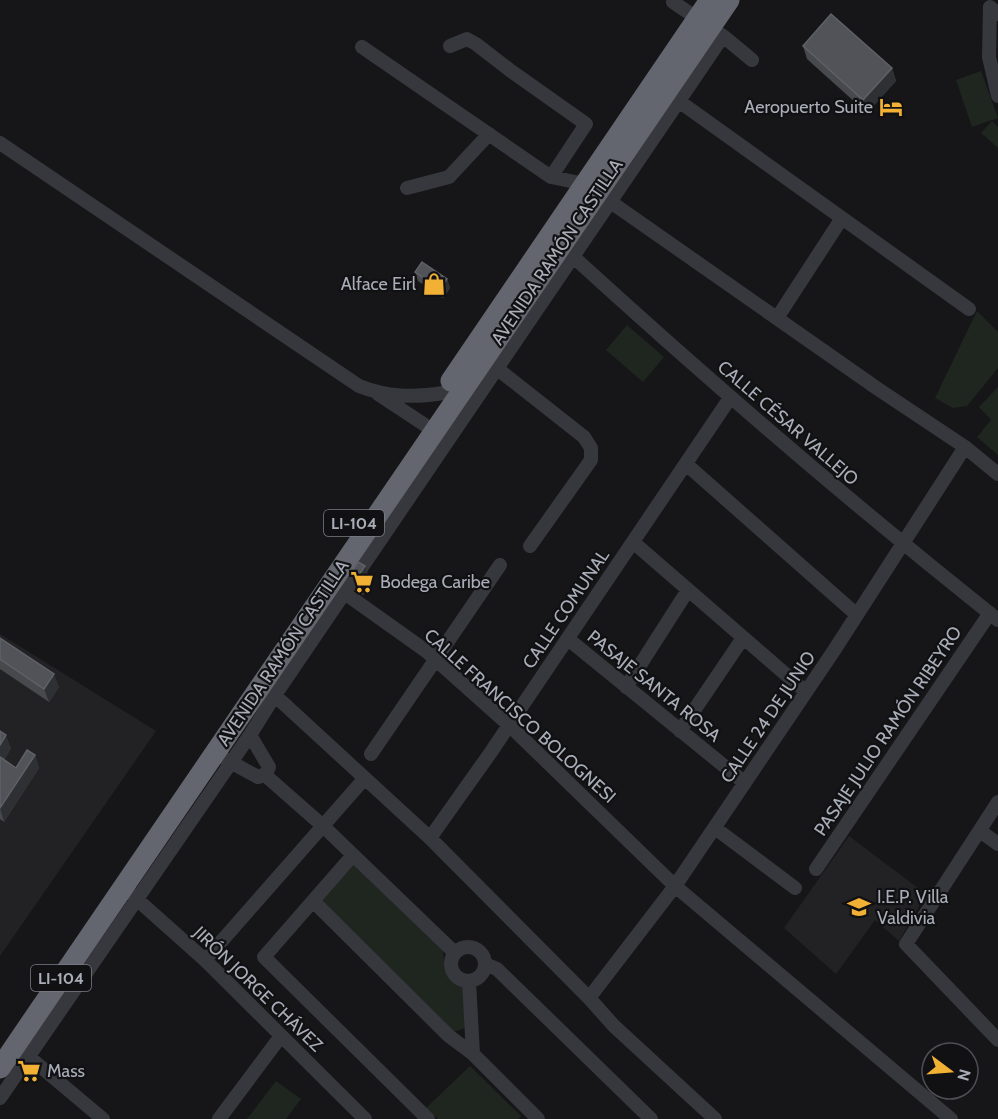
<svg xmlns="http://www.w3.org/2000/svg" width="998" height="1119" font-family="Cabin,sans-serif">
<rect width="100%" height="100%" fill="#161618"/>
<path fill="#222225" d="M0,634L156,731L0,956Z
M849,836L926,894L899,941L875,920L836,974L784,928Z"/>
<path fill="#1e261f" d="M981,71L998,118L972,127L956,80Z
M992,121L998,127V148L981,133Z
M977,311L998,332V368L967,406L953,408L935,398Z
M627,325L664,357L643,382L606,350Z
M998,387V455L977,437L991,420L979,407Z
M353,864L443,951C444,967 450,975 463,985L465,1028L453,1032L321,904L322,897Z
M470,1066L521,1116L518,1119H438L426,1108Z
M276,1081L301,1099L286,1119H247Z"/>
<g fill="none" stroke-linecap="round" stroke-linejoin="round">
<path stroke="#37383d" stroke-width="14" d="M674,0L673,2L723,36L752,60
M998,14L990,7L989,57L998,96
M450,46L467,39L476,44L511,71L586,124L551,177
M362,47L551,177L585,184L878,389L965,447L998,474
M673,97L969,309
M0,143L359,386C387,397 413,398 443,393
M407,188L449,177L489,134
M567,251C707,379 850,502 998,620
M777,318L842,218
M490,363L584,437L591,448V460L530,546
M378,394L434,431
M686,464L857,615
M633,542L806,692
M339,589L426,651L509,725L675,886L951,1119
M568,639L745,783
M626,687L688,590
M270,691L430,838L589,998L614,1026L715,1119
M680,731L743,638
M371,754L500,565
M225,759L258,777L265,775L269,767L250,735
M265,775L323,826L455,953
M998,802L906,944L998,1040
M715,828L795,888
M980,831L998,844
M430,838L491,752L730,398
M353,855L264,957L428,1119
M816,869L990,613
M131,894L205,960L365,1119
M313,901L449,1036L473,1054L538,1119
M451 964a17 17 0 1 1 34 0a17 17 0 1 1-34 0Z
M205,960L365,778
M485,964L497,969L651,1119
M469,981L473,1054
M589,998L675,886L833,652L965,447
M22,1051L103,1119
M0,1098L250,735L275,695L723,36
M219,1119L281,1036"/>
<path stroke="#63666e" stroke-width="21" d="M451,381L710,0
M0,1068L729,0"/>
</g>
<path fill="#47494d" d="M803,46L892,68L896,81L867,113L807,59Z
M415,272L447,279L450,288L443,298L418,281Z
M365,566L371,584L363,595L357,591L351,573Z
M0,638L59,687L49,702L0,669Z
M0,731L11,748L4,760L16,768L35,755L39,768L4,822L0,819Z"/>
<path fill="#2f3033" d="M892,68L896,81L867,113L863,100Z
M447,279L450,288L443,298L440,289Z
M365,566L371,584L363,595L357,578Z
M54,674L59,687L49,702L44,689Z
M6,735L11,748L0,766V745Z
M35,755L39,768L4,822L0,808Z"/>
<path fill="#525359" stroke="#5f6168" stroke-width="1.5" d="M831,14L892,68L863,100L803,46Z
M422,262L447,279L440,289L415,272Z
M358,562L365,566L357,578L351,573Z
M0,638L54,674L44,689L0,659Z
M0,731L6,735L0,745Z
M27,750L35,755L0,808V757L16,768Z"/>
<defs>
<g id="hotel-bare" transform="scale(1.8)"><path d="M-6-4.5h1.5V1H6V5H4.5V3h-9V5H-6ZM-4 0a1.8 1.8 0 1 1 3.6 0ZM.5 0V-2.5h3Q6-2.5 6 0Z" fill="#f2b134" stroke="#111113" stroke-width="2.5" paint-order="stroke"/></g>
<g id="shop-bare" transform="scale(1.8)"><path d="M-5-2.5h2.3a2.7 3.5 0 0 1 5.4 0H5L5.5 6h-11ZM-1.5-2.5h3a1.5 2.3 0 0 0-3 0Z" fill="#f2b134" stroke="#111113" stroke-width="2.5" paint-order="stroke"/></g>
<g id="supermarket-bare" transform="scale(1.8)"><path d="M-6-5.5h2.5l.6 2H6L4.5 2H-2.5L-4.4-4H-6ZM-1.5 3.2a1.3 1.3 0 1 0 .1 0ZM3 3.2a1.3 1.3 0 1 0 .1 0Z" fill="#f2b134" stroke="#111113" stroke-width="2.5" paint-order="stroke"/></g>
<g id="school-bare" transform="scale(1.8)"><path d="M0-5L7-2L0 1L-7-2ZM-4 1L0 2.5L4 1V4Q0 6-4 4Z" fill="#f2b134" stroke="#111113" stroke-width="2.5" paint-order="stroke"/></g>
</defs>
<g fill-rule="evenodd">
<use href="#hotel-bare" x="891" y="107"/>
<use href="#shop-bare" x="434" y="284"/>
<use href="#supermarket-bare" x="362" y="582"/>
<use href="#school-bare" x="859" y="907"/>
<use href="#supermarket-bare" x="29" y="1071"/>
</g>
<g text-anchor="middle" stroke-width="4.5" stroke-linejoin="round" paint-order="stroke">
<g fill="#111113" stroke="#7b7e86" stroke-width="1.5">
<rect x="324" y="510" width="60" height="26" rx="4.5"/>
<rect x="31" y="965" width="60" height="26" rx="4.5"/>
</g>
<g font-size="16" font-weight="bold" fill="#a8adb8">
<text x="354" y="529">LI-104</text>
<text x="61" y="984">LI-104</text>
</g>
<g font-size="18" fill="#a8adb8" stroke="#111113" text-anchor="start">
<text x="873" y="113" text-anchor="end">Aeropuerto Suite</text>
<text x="416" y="290" text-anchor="end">Alface Eirl</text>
<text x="380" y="588">Bodega Caribe</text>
<text x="877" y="903">I.E.P. Villa<tspan x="877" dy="21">Valdivia</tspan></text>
<text x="47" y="1077">Mass</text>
</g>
<g font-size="18" fill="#a8adb8" stroke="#111113">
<text transform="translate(557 252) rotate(-56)" y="6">AVENIDA RAMÓN CASTILLA</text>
<text transform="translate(788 423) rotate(41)" y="6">CALLE CÉSAR VALLEJO</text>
<text transform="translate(566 609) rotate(-56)" y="6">CALLE COMUNAL</text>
<text transform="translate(283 653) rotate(-56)" y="6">AVENIDA RAMÓN CASTILLA</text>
<text transform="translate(654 686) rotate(39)" y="6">PASAJE SANTA ROSA</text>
<text transform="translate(520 716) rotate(42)" y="6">CALLE FRANCISCO BOLOGNESI</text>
<text transform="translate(768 717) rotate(-56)" y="6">CALLE 24 DE JUNIO</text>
<text transform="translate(888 731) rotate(-56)" y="6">PASAJE JULIO RAMÓN RIBEYRO</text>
<text transform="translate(258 989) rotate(44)" y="6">JIRÓN JORGE CHÁVEZ</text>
</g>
</g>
<g transform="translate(950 1071) rotate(106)"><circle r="28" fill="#111113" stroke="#4d4f55" stroke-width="1.5"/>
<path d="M0-4.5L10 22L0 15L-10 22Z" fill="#f2b134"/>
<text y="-9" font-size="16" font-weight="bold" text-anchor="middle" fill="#a8adb8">N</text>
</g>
</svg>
